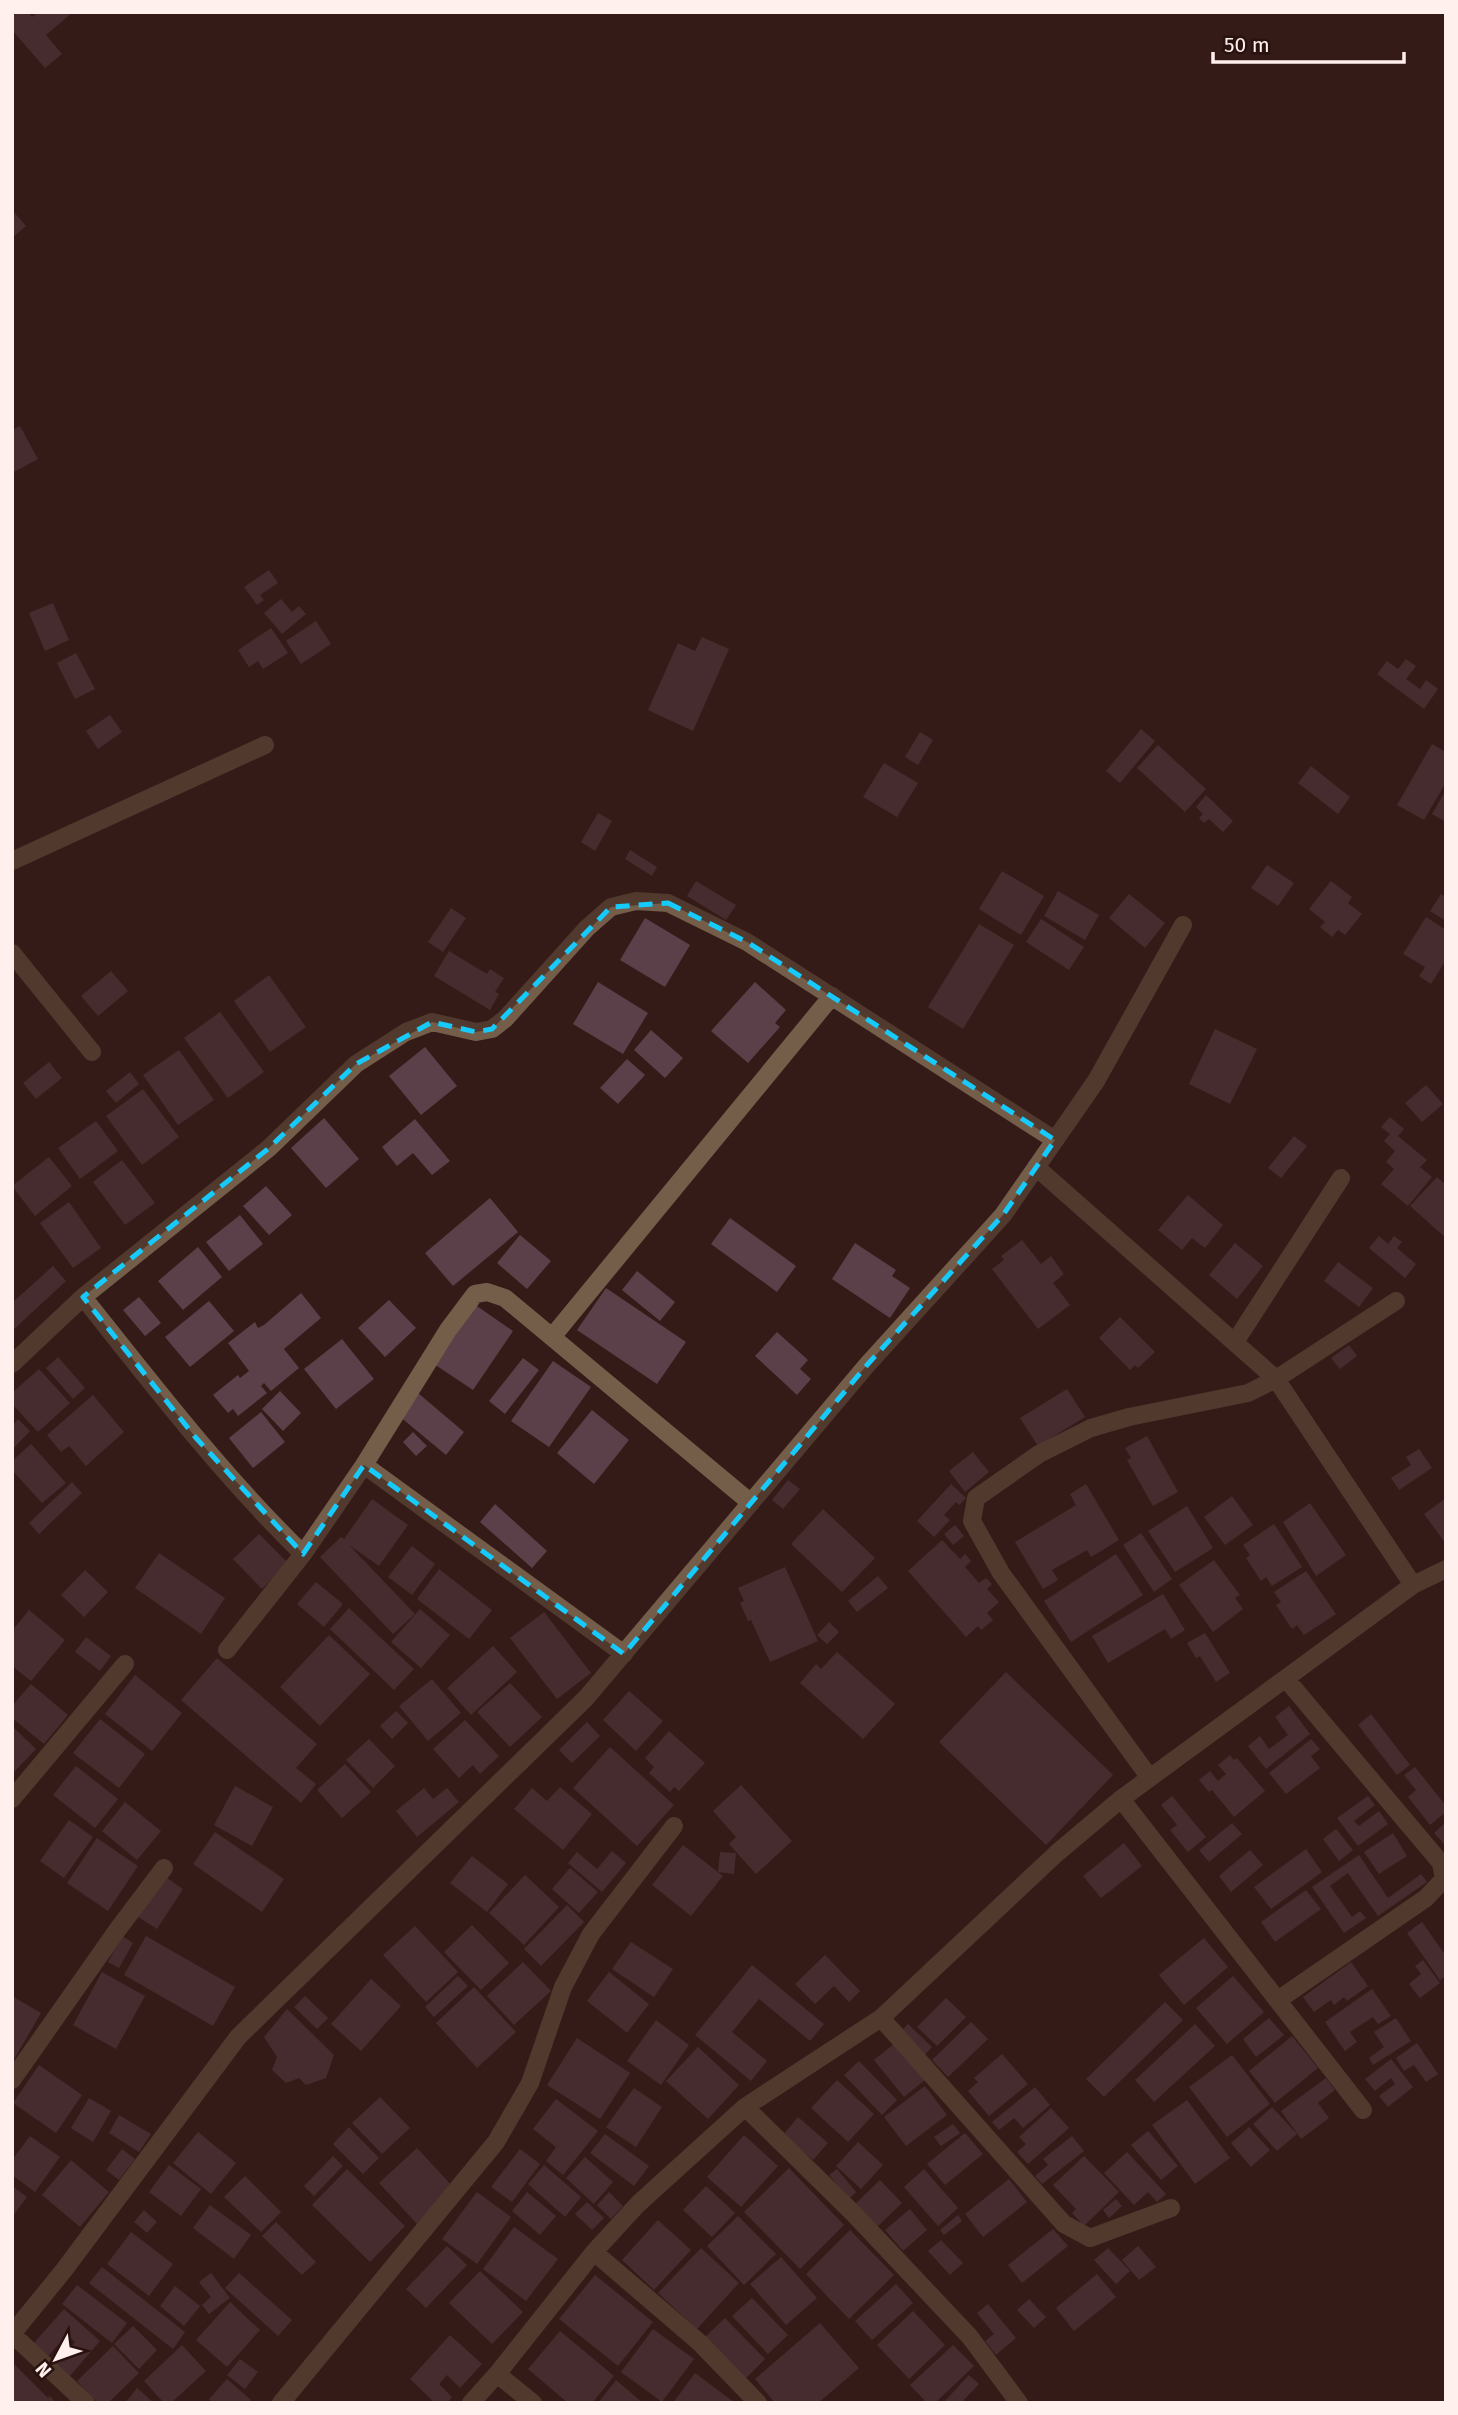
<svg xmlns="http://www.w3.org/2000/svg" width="1458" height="2415" font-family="'Fira Sans',sans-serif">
<rect width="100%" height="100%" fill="#341b18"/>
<path fill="#5b4049" d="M12,12H28L32,17L38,12H73L46,35L62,54L45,68L12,30Z
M12,210L26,226L12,238Z
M20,426L38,459L12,473V430Z
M269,570L278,583L260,595L264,600L257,605L244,587Z
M281,599L292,612L299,606L306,614L282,634L264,613Z
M53,603L69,640L45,651L29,613Z
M316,621L331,644L301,664L286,641Z
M271,628L288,653L263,669L258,661L249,667L238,650Z
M702,637L729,649L693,731L648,710L678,643L695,651Z
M76,653L95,689L75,699L57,663Z
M1406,659L1416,666L1406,679L1420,689L1426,680L1438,689L1424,709L1377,674L1387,661L1398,669Z
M110,715L122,732L98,749L86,731Z
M1141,729L1155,741L1120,783L1106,771Z
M920,732L933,740L918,765L905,757Z
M1432,744L1446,752V782L1424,820L1397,805Z
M1158,745L1206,789L1185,812L1137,768Z
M884,763L918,783L897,817L863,797Z
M1311,766L1350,797L1338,814L1298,783Z
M1446,790V822L1432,814Z
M1206,795L1233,821L1223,832L1209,819L1204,823L1199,818L1203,814L1196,807Z
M598,813L612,821L595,851L581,842Z
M630,850L657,867L652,876L625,859Z
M1267,865L1294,883L1278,906L1251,888Z
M1002,871L1044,896L1021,935L979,909Z
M696,881L736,905L726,920L687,896Z
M1331,881L1352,897L1348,903L1362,914L1345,935L1338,930L1332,937L1320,927L1325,922L1309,909Z
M1058,891L1099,915L1085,940L1044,916Z
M1129,894L1165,923L1145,948L1109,918Z
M1441,894L1446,897V921L1430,911Z
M451,908L466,918L443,952L428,942Z
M1426,917L1446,930V960L1431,984L1419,976L1425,967L1403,954Z
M645,918L690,945L665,987L620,960Z
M1041,919L1084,947L1069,970L1026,942Z
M979,924L1014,945L963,1029L928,1007Z
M449,951L487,974L490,969L504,978L495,992L499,994L490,1010L434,976Z
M111,971L128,991L98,1016L81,996Z
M269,975L306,1027L270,1052L234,1001Z
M598,982L648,1013L623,1054L573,1024Z
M755,982L786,1010L775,1023L780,1027L748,1063L711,1031Z
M220,1012L264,1072L228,1098L184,1038Z
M1215,1029L1257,1049L1230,1104L1189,1084Z
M651,1030L683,1058L665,1078L634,1050Z
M425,1047L457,1086L421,1115L389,1076Z
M179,1050L214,1100L178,1125L143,1075Z
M627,1059L645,1075L618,1104L600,1088Z
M49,1062L62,1078L36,1099L23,1083Z
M130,1072L139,1084L116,1103L106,1091Z
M1426,1085L1443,1104L1422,1122L1405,1103Z
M143,1089L179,1137L142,1165L106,1116Z
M1390,1117L1404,1129L1398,1136L1427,1160L1420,1167L1432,1177L1408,1206L1381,1184L1394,1169L1386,1162L1395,1151L1384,1141L1390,1134L1381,1127Z
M324,1118L359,1159L326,1188L291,1148Z
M415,1119L450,1161L432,1175L413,1153L397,1166L382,1147Z
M96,1121L118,1151L80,1179L58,1148Z
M1294,1136L1307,1146L1281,1178L1268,1168Z
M49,1157L72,1186L35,1216L12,1186Z
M122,1160L155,1203L125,1225L93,1182Z
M1437,1177L1446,1185V1238L1410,1206Z
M266,1186L292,1215L269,1235L243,1206Z
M1188,1195L1223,1225L1205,1248L1192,1238L1182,1250L1158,1230Z
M490,1198L518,1232L453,1286L425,1253Z
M69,1202L101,1248L73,1268L40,1223Z
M240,1215L263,1244L229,1271L206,1242Z
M730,1218L796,1266L777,1292L711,1244Z
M520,1235L551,1261L527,1289L497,1263Z
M1379,1236L1388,1244L1394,1236L1402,1242L1397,1248L1416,1264L1405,1278L1369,1248Z
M1022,1240L1041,1264L1051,1256L1064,1274L1053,1283L1070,1305L1038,1329L992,1269L1004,1260L1001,1256Z
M855,1243L896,1270L892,1276L910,1288L890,1318L832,1279Z
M1235,1243L1263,1266L1237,1299L1209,1275Z
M198,1247L222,1277L183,1310L158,1281Z
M1338,1262L1373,1288L1359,1307L1324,1281Z
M53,1266L66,1281L12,1331V1303Z
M637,1271L675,1302L660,1321L622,1290Z
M606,1288L686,1342L657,1384L577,1330Z
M301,1293L321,1318L284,1349L299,1368L271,1391L264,1383L261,1386L267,1393L238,1416L233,1409L228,1413L213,1395L238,1375L240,1378L249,1371L228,1343L255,1322L258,1328L264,1325Z
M139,1297L161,1323L145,1336L123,1310Z
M389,1300L416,1328L385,1357L358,1328Z
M209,1301L234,1331L190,1367L165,1337Z
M474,1304L513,1331L473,1390L434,1364Z
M1120,1317L1155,1352L1138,1368L1135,1365L1130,1370L1099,1338Z
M777,1332L808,1360L800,1369L811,1379L797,1395L755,1356Z
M342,1339L374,1379L336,1409L304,1369Z
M1349,1345L1357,1356L1340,1369L1331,1358Z
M58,1357L85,1388L73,1399L46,1368Z
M523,1358L539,1370L505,1414L489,1401Z
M553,1361L591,1387L549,1447L511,1421Z
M39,1369L70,1403L38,1432L12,1404V1393Z
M1067,1389L1085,1417L1038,1446L1020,1418Z
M280,1391L301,1413L283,1431L262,1409Z
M418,1393L464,1432L446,1455L399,1416Z
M93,1395L124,1432L86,1466L69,1446L61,1452L47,1435Z
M592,1410L629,1440L594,1484L557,1453Z
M261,1412L285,1442L253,1468L229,1438Z
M18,1419L30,1431L12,1450V1426Z
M413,1432L427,1446L416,1456L403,1442Z
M1147,1436L1178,1492L1153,1506L1127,1460L1131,1458L1125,1448Z
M31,1444L66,1483L42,1503L12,1470V1461Z
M1419,1449L1432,1468L1399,1490L1391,1478L1411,1465L1406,1457Z
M973,1452L989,1472L965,1492L949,1471Z
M788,1480L800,1489L783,1509L772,1500Z
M72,1482L82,1493L39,1534L29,1523Z
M951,1484L966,1498L959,1505L956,1502L944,1515L950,1520L934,1537L917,1521Z
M1086,1484L1119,1540L1091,1557L1087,1550L1052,1570L1058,1580L1043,1589L1015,1542L1076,1505L1070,1494Z
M1232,1496L1253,1525L1225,1545L1204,1517Z
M1446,1498V1544L1424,1514Z
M372,1499L408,1525L379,1566L349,1545L415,1614L393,1634L320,1557L341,1537L344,1539Z
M1310,1503L1346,1555L1316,1576L1283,1522Z
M495,1504L547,1551L532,1568L480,1522Z
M1187,1506L1213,1548L1175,1572L1148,1531Z
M823,1509L875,1558L842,1592L791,1544Z
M1274,1524L1302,1567L1272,1586L1266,1577L1261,1581L1246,1558L1250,1555L1243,1545Z
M955,1525L964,1536L953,1545L944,1534Z
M1141,1533L1172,1579L1154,1592L1123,1545Z
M259,1534L288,1563L262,1589L233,1559Z
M942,1540L960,1559L965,1554L971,1561L965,1567L979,1583L986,1578L992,1584L987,1589L999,1602L987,1613L993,1620L981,1630L978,1626L966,1637L908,1571Z
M412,1546L435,1564L412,1595L388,1577Z
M159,1553L225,1598L201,1634L135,1588Z
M1116,1554L1143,1595L1071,1642L1044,1601Z
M1214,1560L1240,1595L1235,1598L1243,1609L1213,1632L1179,1585Z
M785,1567L818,1641L770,1662L751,1620L748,1621L740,1603L744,1601L738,1588Z
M439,1569L492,1610L469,1639L417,1599Z
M85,1570L108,1592L84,1617L61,1595Z
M1306,1571L1336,1614L1304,1635L1297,1625L1292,1629L1276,1605L1281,1602L1274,1592Z
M878,1576L888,1588L857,1612L848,1601Z
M316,1582L343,1604L324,1627L297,1604Z
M1163,1594L1185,1630L1171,1639L1165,1629L1108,1663L1092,1636Z
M349,1608L414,1669L394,1690L330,1629Z
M420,1609L450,1635L421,1668L391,1642Z
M29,1610L65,1640L31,1681L12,1666V1631Z
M544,1612L591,1673L557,1699L510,1638Z
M829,1622L839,1632L827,1644L817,1635Z
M1205,1633L1230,1673L1216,1682L1200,1656L1196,1658L1187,1643Z
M329,1635L370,1674L320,1726L280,1687Z
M86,1637L111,1656L100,1671L75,1652Z
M493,1646L517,1672L471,1715L447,1688Z
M837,1652L895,1704L863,1739L800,1683L816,1664L821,1669Z
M217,1658L317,1744L296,1768L316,1784L301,1803L181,1700Z
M1006,1672L1113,1775L1046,1845L939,1742Z
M135,1675L182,1713L152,1751L105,1714Z
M432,1679L461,1713L428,1741L399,1706Z
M510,1683L542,1717L510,1747L477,1712Z
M31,1684L68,1715L44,1744L12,1718V1706Z
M629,1691L663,1721L636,1751L603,1720Z
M1289,1706L1310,1734L1266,1769L1248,1746L1260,1736L1269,1749L1288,1735L1275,1717Z
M396,1711L408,1723L392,1739L380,1726Z
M1371,1714L1410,1765L1397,1775L1358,1725Z
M100,1719L145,1754L119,1788L73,1753Z
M465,1720L499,1756L480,1774L473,1765L459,1778L433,1749Z
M587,1722L600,1736L572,1763L559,1750Z
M12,1726L36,1749L12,1774Z
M669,1731L705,1763L679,1791L674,1787L670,1792L649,1773L654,1767L645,1758Z
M369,1739L395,1766L373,1788L346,1760Z
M1311,1739L1320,1749L1311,1756L1320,1768L1286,1794L1269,1773Z
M610,1747L674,1805L637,1846L573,1788Z
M1230,1755L1234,1760L1237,1758L1265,1791L1234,1817L1212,1790L1209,1792L1199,1780L1210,1771L1218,1781L1226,1774L1218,1765Z
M345,1764L371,1792L342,1818L317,1790Z
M76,1766L118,1799L95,1828L53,1795Z
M1415,1767L1446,1806V1812L1430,1825L1408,1797L1416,1790L1404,1775Z
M741,1785L792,1841L756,1874L729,1844L736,1837L713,1811Z
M235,1786L273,1807L252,1846L214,1825Z
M560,1787L592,1814L563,1850L514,1809L532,1788L547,1801Z
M424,1788L433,1799L447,1788L459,1802L417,1837L396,1811Z
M1172,1796L1206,1837L1188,1852L1170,1830L1177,1825L1161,1805Z
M1368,1796L1375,1805L1354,1821L1359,1826L1379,1811L1388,1824L1358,1846L1337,1818Z
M125,1802L161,1831L137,1860L102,1831Z
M69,1820L93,1837L64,1878L40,1861Z
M1446,1822V1846L1434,1833Z
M1232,1823L1242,1834L1209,1862L1199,1850Z
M1336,1829L1353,1850L1339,1861L1323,1839Z
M215,1832L284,1879L262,1912L193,1864Z
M1393,1833L1407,1856L1379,1874L1364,1852Z
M97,1838L138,1866L108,1911L67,1883Z
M1124,1843L1142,1866L1101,1898L1083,1876Z
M683,1845L723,1876L691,1916L652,1885Z
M1306,1849L1322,1872L1271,1909L1254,1887Z
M1250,1850L1263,1865L1231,1892L1219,1876Z
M612,1851L626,1863L602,1892L568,1863L577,1852L597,1869Z
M720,1852L736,1853L734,1874L718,1872Z
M1359,1855L1388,1898L1421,1874L1427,1882L1378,1916L1348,1873L1330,1886L1352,1917L1360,1911L1366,1918L1344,1933L1312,1887Z
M472,1856L508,1884L487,1912L450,1883Z
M570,1868L598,1892L579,1913L552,1889Z
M525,1875L559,1907L524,1945L489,1913Z
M164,1876L183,1889L157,1929L138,1917Z
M1306,1890L1321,1909L1275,1942L1261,1922Z
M567,1905L584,1922L541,1966L524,1949Z
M1422,1922L1446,1956V1976L1440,1980L1407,1933Z
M472,1925L509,1963L481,1990L444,1952Z
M415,1926L458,1972L426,2002L383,1955Z
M122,1936L133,1943L119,1968L108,1962Z
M146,1936L235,1987L213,2026L124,1975Z
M1204,1938L1228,1967L1184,2005L1159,1975Z
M631,1942L673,1969L654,1997L612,1969Z
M825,1955L860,1991L849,2002L834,1986L815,2004L795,1984Z
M1423,1960L1440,1983L1420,1998L1409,1984L1421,1974L1415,1966Z
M523,1962L551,1991L514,2025L487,1996Z
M1351,1962L1368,1986L1347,2001L1344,1997L1334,2005L1331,2000L1314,2012L1303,1997Z
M752,1965L824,2024L810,2041L759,1999L732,2032L767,2061L751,2081L695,2035Z
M102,1972L145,1996L116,2049L73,2025Z
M609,1972L649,2004L627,2033L587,2001Z
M458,1976L468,1986L434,2017L425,2007Z
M1233,1976L1264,2012L1227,2044L1196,2008Z
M371,1979L401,2006L361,2051L331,2024Z
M474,1987L516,2032L477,2068L436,2023Z
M1372,1989L1391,2016L1378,2024L1373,2017L1350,2032L1357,2042L1345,2051L1325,2022Z
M12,1996L41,2013L12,2063Z
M305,1996L328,2018L317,2029L294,2007Z
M946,1998L966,2017L937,2046L917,2027Z
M1165,2002L1183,2020L1104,2097L1086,2079Z
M287,2009L334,2055L326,2078L306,2085L299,2078L286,2083L272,2070L277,2057L264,2037Z
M1269,2018L1284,2035L1256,2057L1243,2039Z
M1396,2018L1411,2041L1373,2065L1369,2058L1384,2047L1374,2032Z
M656,2020L689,2045L661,2085L627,2061Z
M971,2022L988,2039L948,2077L932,2060Z
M908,2024L932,2047L924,2056L899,2033Z
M1195,2024L1215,2046L1154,2102L1135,2080Z
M1292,2036L1318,2068L1275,2103L1249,2071Z
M577,2038L630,2073L600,2119L547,2085Z
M895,2043L925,2080L904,2097L874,2060Z
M1417,2043L1438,2074L1426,2082L1414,2065L1404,2071L1396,2058Z
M698,2047L739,2085L708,2119L666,2081Z
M1002,2054L1028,2084L989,2116L968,2091L978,2082L974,2078Z
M1232,2055L1270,2104L1227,2137L1189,2087Z
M1391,2059L1413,2087L1388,2107L1379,2096L1395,2084L1391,2078L1375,2091L1365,2079Z
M859,2061L897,2100L882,2115L844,2075Z
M39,2065L82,2095L56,2133L13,2103Z
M1326,2078L1335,2090L1318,2103L1329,2118L1301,2139L1281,2111Z
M837,2080L874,2114L848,2142L811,2108Z
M925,2086L947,2115L906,2146L884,2117Z
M1035,2087L1050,2105L1023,2128L1014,2118L999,2130L992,2122Z
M634,2088L662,2107L636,2147L606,2127Z
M380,2097L410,2128L382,2154L352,2123Z
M89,2098L111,2111L93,2142L71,2128Z
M556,2099L598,2131L563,2175L546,2161L556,2147L533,2129Z
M1187,2100L1230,2158L1195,2184L1152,2125Z
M1272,2107L1297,2134L1277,2151L1253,2124Z
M1051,2108L1069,2128L1028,2164L1017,2152L1026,2144L1019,2137Z
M119,2115L151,2134L139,2152L109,2133Z
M798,2117L828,2143L813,2160L783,2135Z
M953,2124L960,2133L941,2146L934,2137Z
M349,2127L379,2158L363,2174L333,2144Z
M1249,2127L1270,2150L1251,2167L1231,2143Z
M1148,2131L1178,2166L1161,2180L1131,2145Z
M198,2132L236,2163L211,2194L173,2163Z
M965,2133L983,2154L945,2185L927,2164Z
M605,2134L649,2166L634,2186L590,2153Z
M744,2135L778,2166L741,2207L707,2177Z
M30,2136L60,2157L35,2192L12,2175V2160Z
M1072,2136L1084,2151L1042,2184L1035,2176L1048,2165L1043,2159Z
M858,2142L883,2165L861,2189L836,2166Z
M417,2148L454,2188L417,2224L379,2183Z
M122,2149L135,2159L119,2180L106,2170Z
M520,2149L540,2164L512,2202L491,2187Z
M1127,2152L1166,2194L1157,2202L1148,2192L1134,2205L1104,2173Z
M333,2156L343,2166L314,2196L304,2186Z
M1084,2156L1119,2192L1084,2226L1072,2213L1076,2209L1053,2185Z
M585,2157L613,2182L594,2204L566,2178Z
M71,2160L109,2192L80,2227L42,2195Z
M169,2165L201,2189L181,2216L149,2192Z
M544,2165L581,2197L565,2217L528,2184Z
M789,2168L844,2225L800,2269L744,2212Z
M347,2169L405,2226L370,2262L312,2205Z
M837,2169L856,2192L849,2199L829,2175Z
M924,2169L958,2208L938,2226L904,2187Z
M245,2176L281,2212L261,2232L224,2197Z
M1009,2179L1027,2202L983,2237L965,2214Z
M880,2180L902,2203L877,2227L855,2204Z
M12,2186L27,2197L12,2217Z
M706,2186L735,2213L712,2237L683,2210Z
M477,2192L511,2217L477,2264L442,2239Z
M527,2192L556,2216L540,2235L512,2211Z
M609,2192L623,2206L611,2219L597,2205Z
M1116,2199L1122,2206L1109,2218L1103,2210Z
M587,2202L604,2218L592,2230L575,2214Z
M210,2205L251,2235L234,2259L193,2228Z
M910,2209L927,2230L903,2251L885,2230Z
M144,2210L157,2222L147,2233L134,2222Z
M958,2215L962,2221L944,2235L940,2230Z
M738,2216L776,2254L744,2285L707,2246Z
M658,2220L691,2250L654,2290L622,2260Z
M276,2222L316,2262L302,2275L262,2236Z
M514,2227L558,2259L526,2301L483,2269Z
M1053,2229L1068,2246L1022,2283L1008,2265Z
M850,2230L894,2275L849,2319L806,2274Z
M131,2232L173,2264L149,2296L107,2264Z
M941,2240L963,2263L950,2275L928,2251Z
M447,2246L467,2265L426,2308L406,2289Z
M1138,2246L1156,2267L1139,2280L1122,2260Z
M701,2248L739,2283L697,2329L658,2293Z
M1108,2248L1130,2271L1116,2284L1094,2260Z
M781,2257L817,2298L786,2325L750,2284Z
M102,2267L185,2332L173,2349L89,2283Z
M480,2271L523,2312L492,2344L449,2303Z
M211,2273L230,2298L209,2314L202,2305L211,2297L199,2282Z
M239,2273L292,2320L278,2336L225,2288Z
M1097,2274L1116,2297L1074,2331L1056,2308Z
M595,2275L653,2322L618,2366L559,2319Z
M896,2284L913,2303L872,2340L855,2321Z
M77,2285L127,2323L112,2343L62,2304Z
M175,2286L200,2306L184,2326L160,2306Z
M752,2298L788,2335L768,2354L732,2316Z
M1029,2299L1046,2317L1034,2328L1017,2310Z
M230,2302L260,2330L227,2367L196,2340Z
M988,2304L1016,2338L996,2355L985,2341L994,2334L977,2313Z
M64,2309L100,2341L69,2377L55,2365L75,2342L67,2335L48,2356L34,2343Z
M913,2311L945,2345L909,2379L877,2345Z
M725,2318L765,2359L745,2379L704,2338Z
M820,2323L859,2368L818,2403H775L755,2379Z
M133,2326L157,2350L139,2369L114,2344Z
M653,2329L694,2359L662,2402L621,2372Z
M560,2331L614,2376L592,2403H568L528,2369Z
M450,2335L482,2364L460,2388L447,2375L439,2384L452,2397L447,2403H435L410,2379Z
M182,2345L206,2371L171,2403H164L144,2381Z
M953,2345L974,2366L935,2403H927L910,2385Z
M113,2346L139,2373L108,2403H98L77,2381Z
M240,2359L258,2372L245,2389L227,2375Z
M12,2362L48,2398L50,2396L56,2403H12Z
M695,2373L735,2403H673Z
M969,2375L979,2384L961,2403H943Z
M227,2379L251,2400L248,2403H212L209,2399Z
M616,2380L643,2403H598Z
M137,2388L154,2403H125Z"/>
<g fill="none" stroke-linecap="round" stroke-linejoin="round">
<path stroke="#745d49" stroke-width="18" d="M12,861L265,745
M12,953L92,1052
M1036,1167L1276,1379L1413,1585
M83,1297C153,1385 222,1475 303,1554
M552,1337L832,996
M1235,1342L1341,1178
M12,1364L83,1297L269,1148L356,1064L406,1032L432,1022L476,1032L492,1029L505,1019L587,928L611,907L636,901L668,903L747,942L1055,1140
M364,1465L624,1654
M227,1650L303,1554L364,1465L448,1330L475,1294L487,1292L505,1298L751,1503
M1150,1778L1001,1573L972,1521L976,1498L1039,1454L1091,1428L1129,1417L1248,1393L1276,1379L1396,1301
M12,1799L125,1664
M1121,1799L1363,2110
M1278,2000L1426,1898L1444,1879L1441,1863L1286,1679
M881,2018L1064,2224L1090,2238L1171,2208
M12,2080L118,1929L164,1868
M745,2107L854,2214L970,2337L1019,2403
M594,2252L700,2343L758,2403
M12,2334L64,2270L238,2037L586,1698L867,1365L1003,1215L1096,1081L1183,925
M12,2334L86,2403
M497,2374L533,2403
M281,2403L496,2142L530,2083L563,1987L591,1934L674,1826
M471,2403L497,2374L594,2252L638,2204L745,2107L881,2018L1057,1853L1121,1799L1413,1585L1446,1569"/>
</g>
<path d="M0 0H1458V2415H0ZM668,903L747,942L1055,1140L1003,1215L867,1365L624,1654L364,1465L303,1554L196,1438L83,1297L269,1148L356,1064L432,1022L476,1032L492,1029L611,907Z" fill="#341b18" fill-opacity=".55" fill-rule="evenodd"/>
<path fill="none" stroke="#16cafb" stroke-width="5" stroke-dasharray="14 9" stroke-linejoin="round" d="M668,903L747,942L1055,1140L1003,1215L867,1365L624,1654L364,1465L303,1554L196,1438L83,1297L269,1148L356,1064L432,1022L476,1032L492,1029L611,907Z"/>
<rect width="1458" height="2415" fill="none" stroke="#fff0ee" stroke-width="28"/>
<g transform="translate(56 2359) rotate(229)" stroke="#29120f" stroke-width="5" paint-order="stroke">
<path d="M0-5L12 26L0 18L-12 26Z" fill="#fff0ee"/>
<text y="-10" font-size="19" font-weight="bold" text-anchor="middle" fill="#fff0ee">N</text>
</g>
<path d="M1213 52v10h191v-10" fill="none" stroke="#fff0ee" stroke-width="3.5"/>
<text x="1224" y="52" font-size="21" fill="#fff0ee" stroke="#29120f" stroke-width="5" paint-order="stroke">50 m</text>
</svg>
